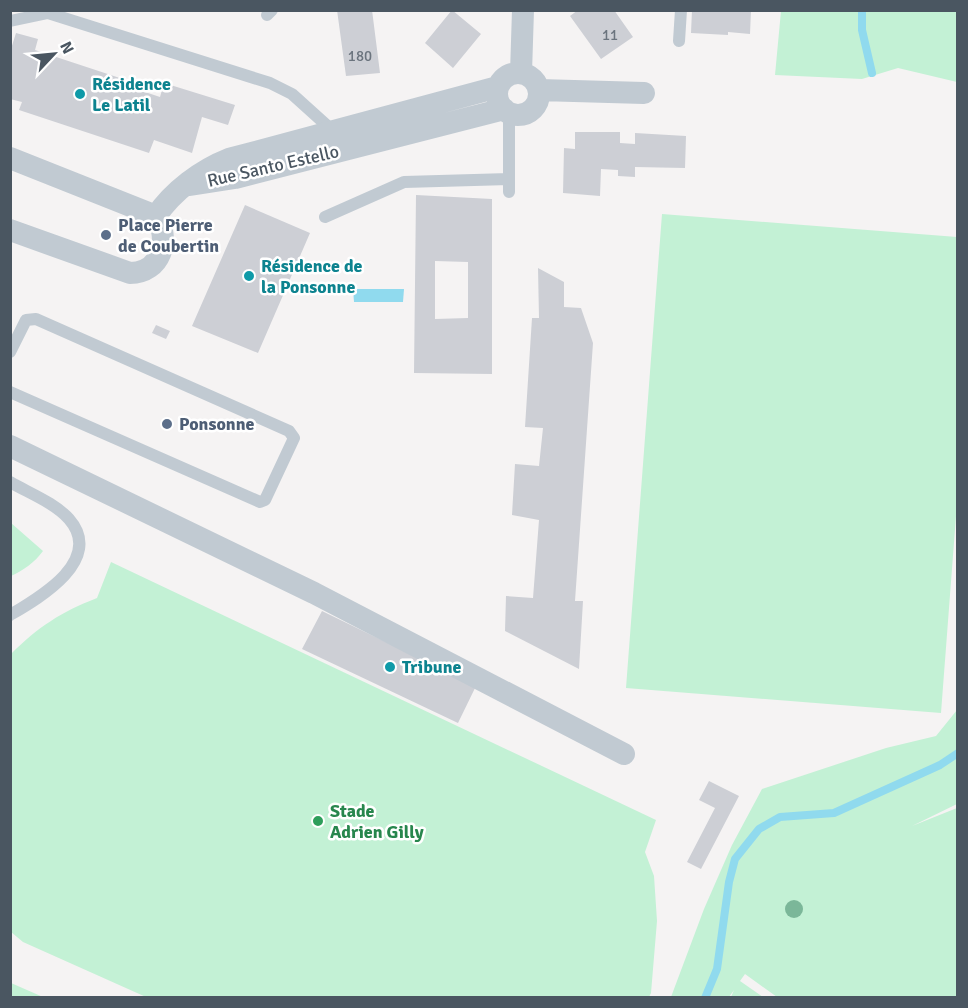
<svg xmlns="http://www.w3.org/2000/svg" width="968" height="1008" font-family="Signika,sans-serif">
<rect width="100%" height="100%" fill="#f5f3f3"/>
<path fill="#c3f1d5" d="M781,11H957V82L898,68L862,79L775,75Z
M662,214L957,237L958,490L941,713L626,688Z
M11,523L43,551C34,563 24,570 11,576Z
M111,562L656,820L645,852L654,876L657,921L651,993L649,997H146L23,942L11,932V654C38,627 61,612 97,598Z
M957,710V804L912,826L957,808V997H777L745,974L740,981L763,997H731L734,990L729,997H671L704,909L732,845L762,789L886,748L936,736Z
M11,983L43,997H11Z"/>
<path fill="#90daee" d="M353,289H404L403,302H354Z"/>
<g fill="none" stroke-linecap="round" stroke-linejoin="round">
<path stroke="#90daee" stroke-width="8" d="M862,10V30L872,73
M705,998L717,969L729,882L735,859L759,829L780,817L834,813L940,765L958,753"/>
</g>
<path fill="#cdcfd5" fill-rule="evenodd" d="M337,10H372L380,73L346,76Z
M452,10L481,34L453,68L425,43Z
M578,10H614L633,37L601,59L570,16Z
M692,10H751L750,34L728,32V35L691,33Z
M16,33L38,39L35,50L141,85L139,90L160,97L164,83L235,105L228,125L202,117L192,153L154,140L149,153L19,110L22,102L10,99V52Z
M575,132H620V143L635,144V133L686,136L685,168L635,167V177L618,176V170L601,169L600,196L563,193L564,148L575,149Z
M416,195L492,199V374L414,373ZM435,261L468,262V318L435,319Z
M245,205L310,233L258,353L192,326Z
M538,268L564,282V307L581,308L593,343L575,601H583L579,669L505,631L506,596L533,598L539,520L512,515L515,464L539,466L543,428L525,427L532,318H539Z
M156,325L170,331L166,339L152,333Z
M322,611L476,686L458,723L302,649Z
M709,781L739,796L701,869L687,862L715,808L699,800Z"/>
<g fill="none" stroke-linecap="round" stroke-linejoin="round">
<path stroke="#c1cad2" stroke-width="12" d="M267,15L272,10
M10,21L48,13L270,83L292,94L333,131
M679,41L681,10
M509,113V192
M325,217L404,182L509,179
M10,352L26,320L36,319L289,431L294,438L265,500L260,502L10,392
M10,482C29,493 55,503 69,519C105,560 39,598 10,615"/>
<path stroke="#c1cad2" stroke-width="22" d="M497 94a21 21 0 1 1 42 0a21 21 0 1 1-42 0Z
M521,73L523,10
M539,90L644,93
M10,158L156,216C171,239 161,273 130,273L10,230
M190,185L235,178L504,109
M156,216C173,191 201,170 229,159L498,87
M10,446L314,593L624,754"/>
</g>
<circle fill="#7bb799" cx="794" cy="909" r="9"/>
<g fill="#0f9aa8" stroke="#fff" stroke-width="2">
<circle cx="80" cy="94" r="6"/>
<circle cx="249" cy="276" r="6"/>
<circle cx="390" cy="667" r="6"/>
</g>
<g fill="#5c6f8a" stroke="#fff" stroke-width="2">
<circle cx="106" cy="235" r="6"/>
<circle cx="167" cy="424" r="6"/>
</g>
<circle fill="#2e9e5b" stroke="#fff" stroke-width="2" cx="318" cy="821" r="6"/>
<g text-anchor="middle" stroke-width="5" stroke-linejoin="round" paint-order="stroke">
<g font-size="15" fill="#6b747e">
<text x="610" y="40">11</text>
<text x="360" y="61">180</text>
</g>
<g font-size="18" font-weight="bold" fill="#0d838f" stroke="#fff" text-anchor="start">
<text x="92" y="90">Résidence<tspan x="92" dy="21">Le Latil</tspan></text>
<text x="261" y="272">Résidence de<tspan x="261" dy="21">la Ponsonne</tspan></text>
<text x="402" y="673">Tribune</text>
</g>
<g font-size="18" fill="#4a5661" stroke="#fff">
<text transform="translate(273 166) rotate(-13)" y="6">Rue Santo Estello</text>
</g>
<g font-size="18" font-weight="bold" fill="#4e5e75" stroke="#fff" text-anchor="start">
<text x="118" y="231">Place Pierre<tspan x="118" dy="21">de Coubertin</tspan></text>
<text x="179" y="430">Ponsonne</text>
</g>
<g font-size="18" font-weight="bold" fill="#27864d" stroke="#fff" text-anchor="start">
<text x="330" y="817">Stade<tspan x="330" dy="21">Adrien Gilly</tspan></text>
</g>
</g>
<rect width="968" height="1008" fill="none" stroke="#4a5661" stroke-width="24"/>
<g transform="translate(54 54) rotate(64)" stroke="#ffffff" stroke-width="4.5" paint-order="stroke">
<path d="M0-4.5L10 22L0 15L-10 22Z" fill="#4a5661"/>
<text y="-9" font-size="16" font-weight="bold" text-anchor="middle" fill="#4a5661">N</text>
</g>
</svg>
